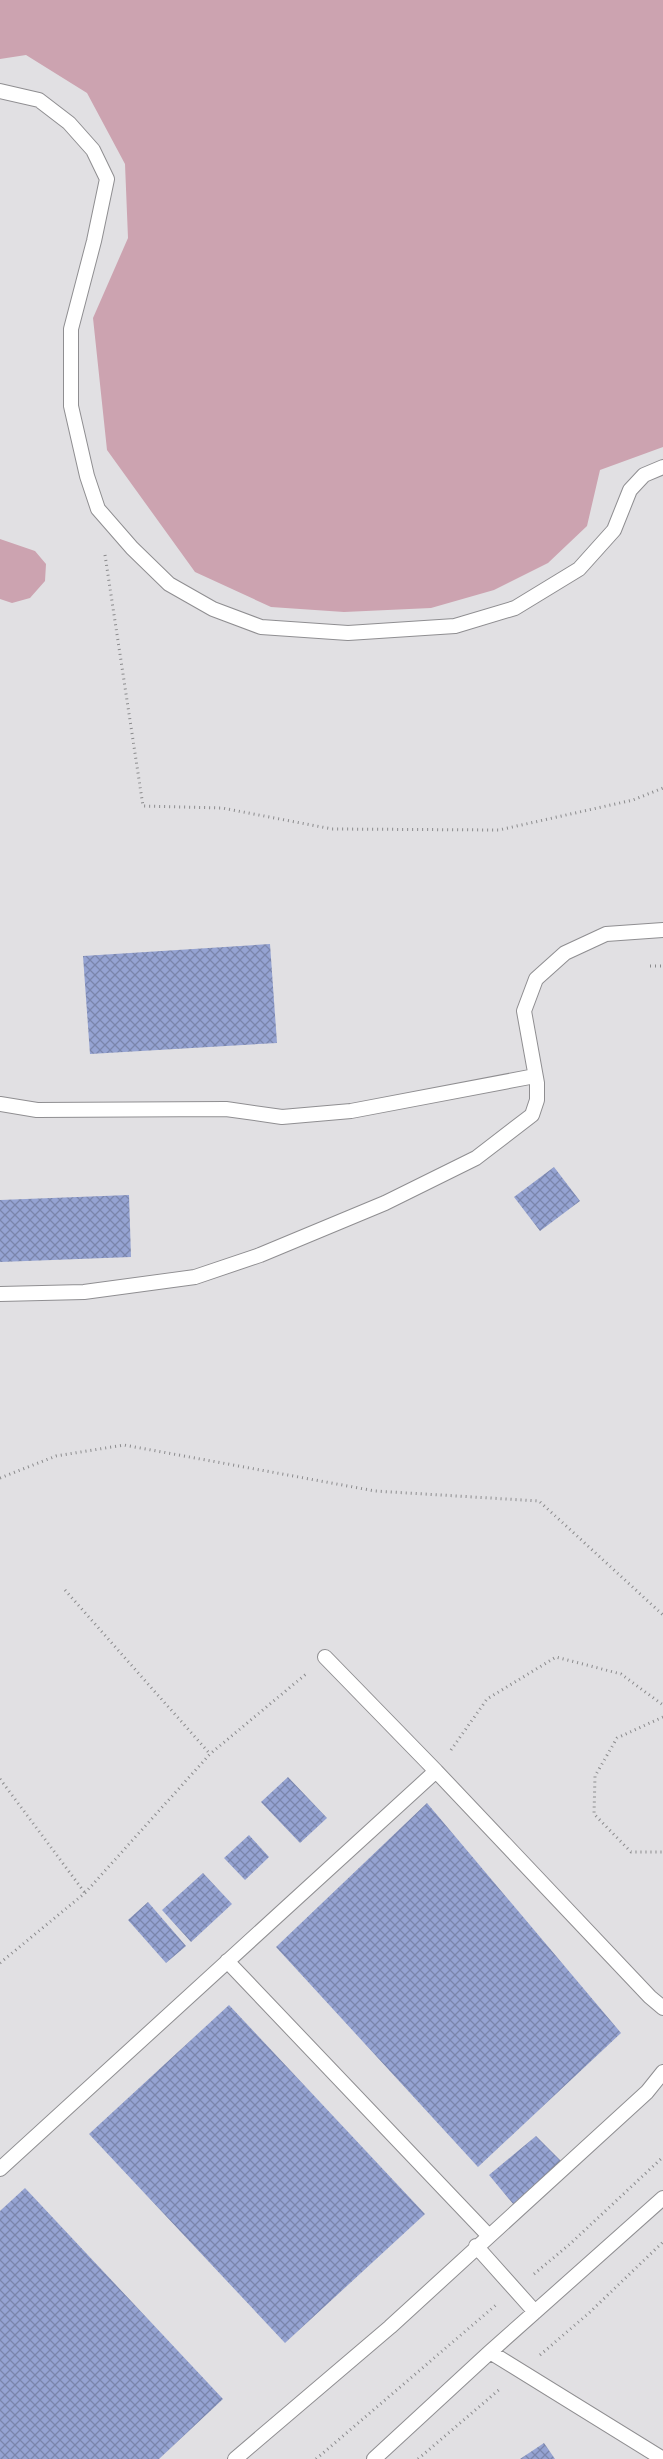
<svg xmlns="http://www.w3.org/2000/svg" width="663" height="2459" font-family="'Noto Sans',sans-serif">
<defs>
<pattern id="building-cross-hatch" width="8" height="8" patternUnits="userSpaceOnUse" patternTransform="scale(1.25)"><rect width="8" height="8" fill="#95a3d2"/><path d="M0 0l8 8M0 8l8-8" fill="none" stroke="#7a85ab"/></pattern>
</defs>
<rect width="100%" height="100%" fill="#e1e0e3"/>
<path fill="#cca3b0" d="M0,0H663V447L600,470L587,526L548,563L494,590L431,608L344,612L271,607L195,572L107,450L93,318L128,238L125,164L87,93L26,55L0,59Z
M0,539L35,551L46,564L45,581L30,598L12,603L0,599Z"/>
<path fill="url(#building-cross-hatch)" d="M270,944L277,1043L90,1054L83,956Z
M554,1167L580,1201L540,1231L514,1197Z
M129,1195L131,1257L0,1262V1200Z
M288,1777L327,1818L300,1843L261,1802Z
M427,1803L621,2033L478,2167L276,1947Z
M249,1835L269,1857L245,1880L224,1858Z
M203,1873L232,1904L191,1942L162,1910Z
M148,1902L186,1946L166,1963L128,1920Z
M229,2005L425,2214L285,2343L89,2134Z
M536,2136L563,2163L514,2205L489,2175Z
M25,2188L223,2399L159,2459H0V2211Z
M544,2443L555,2459H520Z"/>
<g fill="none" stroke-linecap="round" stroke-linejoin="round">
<g stroke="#8f8e91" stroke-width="16">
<path id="service" d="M0,91L39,100L69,123L93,150L107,179L94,241L71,329V406L87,476L98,509L132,548L169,584L213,609L261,627L348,633L455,626L515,608L579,569L614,530L630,490L644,475L663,467
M0,1104L37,1110L226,1109L282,1117L351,1111L535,1076
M0,1294L84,1292L195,1277L260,1255L385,1203L476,1158L532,1115L537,1100V1083L524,1011L536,979L565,953L606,934L663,930
M325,1657L436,1771
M227,1961L488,2235
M0,2169L436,1771L650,1997L663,2008
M476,2246L535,2312
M490,2352L663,2459
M235,2459L390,2327L647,2092L663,2072
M374,2459L490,2352L663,2198"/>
</g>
<path stroke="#8b8b8d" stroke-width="3" stroke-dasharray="1 4" stroke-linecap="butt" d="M105,555L143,806L222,808L332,829L499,830L633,800L663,788
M650,966H663
M0,1478L56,1456L124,1445L375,1491L539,1501L663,1615
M65,1590L210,1754
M663,1717L617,1738L595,1776L594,1814L631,1852H663
M451,1750L487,1699L556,1657L621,1674L663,1705
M0,1779L85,1893
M0,1963L85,1893L210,1754L306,1674
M534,2274L570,2244L663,2157
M540,2355L589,2313L663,2242
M316,2459L496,2305
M418,2459L501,2388"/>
<use href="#service" stroke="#fff" stroke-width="14"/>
</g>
</svg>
